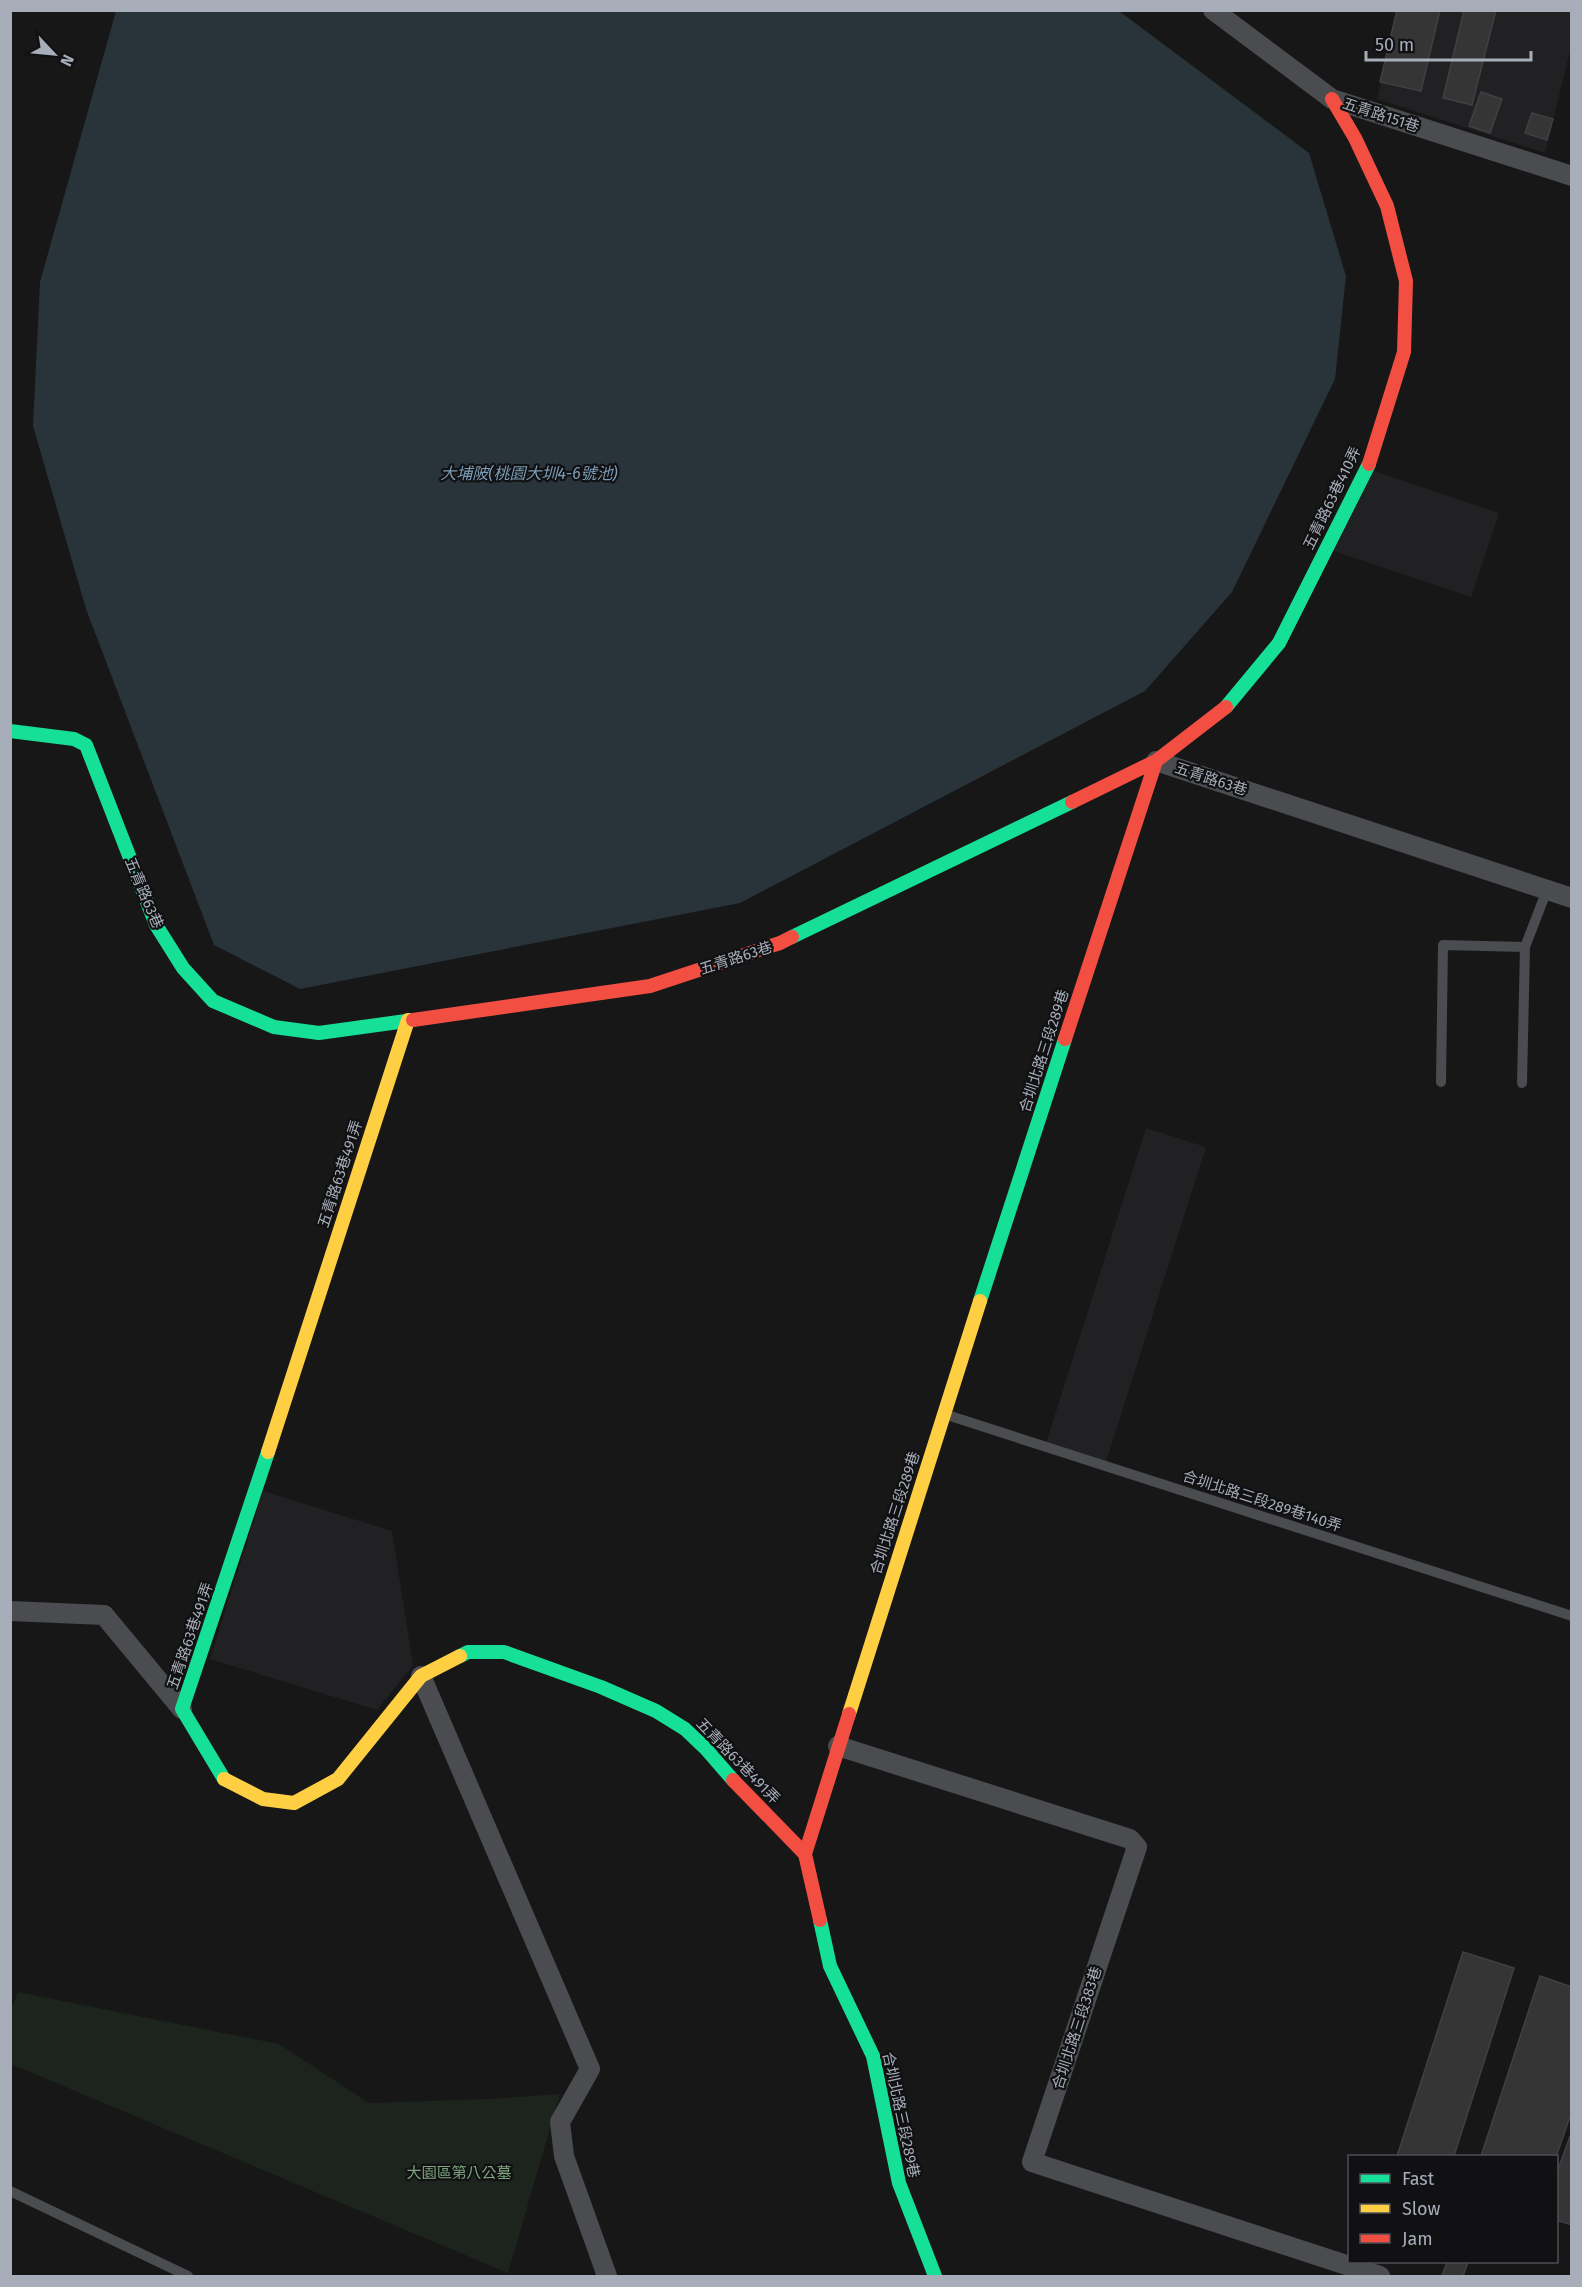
<svg xmlns="http://www.w3.org/2000/svg" width="1582" height="2287" font-family="'Fira Sans','Noto Sans TC',sans-serif">
<rect width="100%" height="100%" fill="#171717"/>
<path fill="#212123" d="M1397,11H1571V47L1545,153L1377,99Z
M1368,469L1499,513L1471,597L1328,549Z
M1146,1128L1206,1147L1106,1462L1046,1443Z
M263,1491L392,1531L413,1665L377,1710L210,1659Z"/>
<path fill="#1c241d" d="M18,1992L279,2044L369,2103L490,2099L560,2094L508,2273L11,2064L10,2012Z"/>
<path fill="#29333a" d="M116,11H1119L1309,153L1346,276L1335,379L1232,592L1145,691L740,903L300,989L214,945L86,609L33,426L40,282Z"/>
<path fill="#353536" stroke="#3f4043" stroke-width="1.5" d="M1397,10H1440L1421,91L1380,82Z
M1464,10H1496L1472,105L1443,98Z
M1481,92L1502,99L1490,133L1469,126Z
M1532,113L1553,119L1547,140L1525,133Z
M1463,1952L1514,1968L1454,2156H1397Z
M1540,1976L1572,1987V2111L1556,2157L1481,2156Z
M1572,2131V2225L1556,2220V2175Z
M1447,2262H1468L1463,2276H1442Z"/>
<g fill="none" stroke-linecap="round" stroke-linejoin="round">
<path stroke="#4a4c50" stroke-width="10" d="M1441,1082L1443,945L1525,947
M1522,1083L1525,947L1547,890
M944,1414L1572,1616
M10,2191L188,2276"/>
<path stroke="#4a4c50" stroke-width="20" d="M1213,10L1332,99L1572,176
M1156,761L1572,898
M10,1611L104,1615L182,1709
M421,1676L590,2069L560,2122L564,2156L607,2276
M838,1746L1130,1839L1137,1847L1032,2162L1380,2276"/>
<path stroke="#16e098" stroke-width="14" d="M1226,707L1279,643L1369,464
M10,731L74,739L86,745L156,925L183,968L213,1001L274,1027L319,1033L413,1020
M792,937L1072,802
M980,1301L1065,1039
M460,1656L468,1652H504L601,1687L656,1711L685,1729L706,1749L733,1780
M224,1779L182,1709L268,1452
M820,1920L830,1966L873,2056L899,2183L935,2276"/>
<path stroke="#ffcf43" stroke-width="14" d="M268,1452L408,1020
M849,1714L980,1301
M224,1779L263,1799L294,1803L338,1779L421,1676L460,1656"/>
<path stroke="#f24e42" stroke-width="14" d="M1332,99L1355,138L1387,206L1406,281L1404,352L1369,464
M1072,802L1156,761L1226,707
M413,1020L650,986L780,943L792,937
M1065,1039L1156,761
M733,1780L805,1854
M820,1920L805,1854L849,1714"/>
</g>
<g text-anchor="middle" stroke-width="4.5" stroke-linejoin="round" paint-order="stroke">
<g font-size="15" fill="#a7adb9" stroke="#111113">
<text transform="translate(1381 115) rotate(18)" y="5">五青路151巷</text>
<text transform="translate(1332 498) rotate(-64)" y="5">五青路63巷410弄</text>
<text transform="translate(1211 779) rotate(18)" y="5">五青路63巷</text>
<text transform="translate(144 893) rotate(67)" y="5">五青路63巷</text>
<text transform="translate(736 958) rotate(-18)" y="5">五青路63巷</text>
<text transform="translate(1044 1051) rotate(-72)" y="5">合圳北路三段289巷</text>
<text transform="translate(340 1174) rotate(-72)" y="5">五青路63巷491弄</text>
<text transform="translate(1262 1501) rotate(18)" y="5">合圳北路三段289巷140弄</text>
<text transform="translate(895 1513) rotate(-72)" y="5">合圳北路三段289巷</text>
<text transform="translate(190 1636) rotate(-71)" y="5">五青路63巷491弄</text>
<text transform="translate(738 1761) rotate(46)" y="5">五青路63巷491弄</text>
<text transform="translate(1077 2028) rotate(-72)" y="5">合圳北路三段383巷</text>
<text transform="translate(901 2115) rotate(78)" y="5">合圳北路三段289巷</text>
</g>
<g font-size="15" fill="#7ca57d" stroke="#111113">
<text x="459" y="2178">大園區第八公墓</text>
</g>
<g font-size="16" font-style="italic" fill="#7b9db6" stroke="#111113">
<text x="529" y="479">大埔陂(桃園大圳4-6號池)</text>
</g>
</g>
<rect width="1582" height="2287" fill="none" stroke="#a7adb9" stroke-width="24"/>
<rect x="1348" y="2155" width="210" height="108" fill="#111113" stroke="#4d4f55" stroke-width="1.5"/>
<rect x="1360" y="2174" width="30" height="9" fill="#16e098" stroke="#4d4f55" stroke-width="1.5"/>
<text x="1402" y="2185" font-size="18" fill="#a7adb9">Fast</text>
<rect x="1360" y="2204" width="30" height="9" fill="#ffcf43" stroke="#4d4f55" stroke-width="1.5"/>
<text x="1402" y="2215" font-size="18" fill="#a7adb9">Slow</text>
<rect x="1360" y="2234" width="30" height="9" fill="#f24e42" stroke="#4d4f55" stroke-width="1.5"/>
<text x="1402" y="2245" font-size="18" fill="#a7adb9">Jam</text>
<g transform="translate(54 54) rotate(116)" stroke="#111113" stroke-width="4.5" paint-order="stroke">
<path d="M0-4.5L10 22L0 15L-10 22Z" fill="#a7adb9"/>
<text y="-9" font-size="16" font-weight="bold" text-anchor="middle" fill="#a7adb9">N</text>
</g>
<path d="M1366 51v9h165v-9" fill="none" stroke="#a7adb9" stroke-width="3"/>
<text x="1375" y="51" font-size="18" fill="#a7adb9" stroke="#111113" stroke-width="4.5" paint-order="stroke">50 m</text>
</svg>
